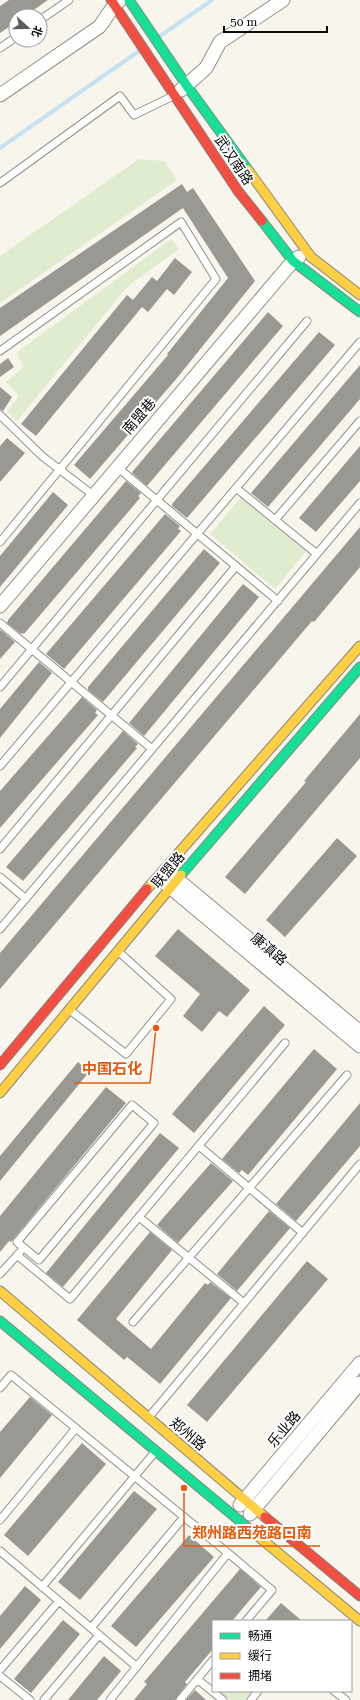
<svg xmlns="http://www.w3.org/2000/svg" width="360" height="1700" font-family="'Roboto Serif','Noto Sans SC',serif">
<rect width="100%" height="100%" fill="#f8f6ec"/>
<path fill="#e0ecce" d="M139,159L164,161L177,180L0,303V256Z
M171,239L179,249L128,286L17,421L7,412L19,396L6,382L24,367L16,353Z
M242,496L306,551L275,589L210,534Z
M218,1691H252L245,1700H229Z"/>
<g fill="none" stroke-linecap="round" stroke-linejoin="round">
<path stroke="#c6e2f0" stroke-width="4" d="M160,36L212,0
M0,148L139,51"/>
</g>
<path fill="#9a9893" d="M9,0H48L25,16H16V22L0,33V6Z
M182,184L187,192L193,188L255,281L177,378L90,479L74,465L168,355L167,354L228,278L183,208L0,336V308Z
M175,258L192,272L174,295L167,289L148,312L142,307L36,436L21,424L127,295L133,300L152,277L157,281Z
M268,312L283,326L147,486L132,473L133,471Z
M319,332L335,345L187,518L172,506V504Z
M8,358L14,367L0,377V364Z
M360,365V399L268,507L251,493Z
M0,387L12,397L3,411L0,410Z
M7,438L25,453L0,482V446Z
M360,446V481L316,532L299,518Z
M126,481L141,493L138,496L140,498L24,634L22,633L21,634L7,623L8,620Z
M53,492L68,505L0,587V556Z
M165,514L180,526L178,529L181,531L64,669L46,654Z
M360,527V567L314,622L312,621L0,989V953Z
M204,549L220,563L103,702L88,690V687Z
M243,584L259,597L144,736L129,723Z
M1,630L15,642L0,659V631Z
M39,662L52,673L0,738V709Z
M82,697L97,710L95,713L98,715L0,828V791Z
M360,714V758L245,894L225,877L306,782L304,781Z
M123,731L138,744L135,747L137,748L23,881L6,867Z
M337,838L357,856L285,937L266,920Z
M178,929L250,990L227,1017L219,1011L202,1032L183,1016L200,994L155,956Z
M264,1006L285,1025L194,1133L172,1114Z
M314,1049L337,1069L248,1175L242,1170L239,1173L222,1159Z
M78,1062L89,1072L0,1181V1156Z
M106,1087L126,1103L11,1242L9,1241L0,1252V1216Z
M360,1103V1146L296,1221L276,1204Z
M160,1133L179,1148L63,1287L46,1273Z
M211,1163L233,1181L178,1243L157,1225Z
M269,1211L290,1228L237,1291L217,1274Z
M150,1232L172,1250L116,1319L151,1349L205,1283L208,1285L210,1282L231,1298L160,1384L127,1357L124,1360L77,1320Z
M307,1261L328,1279L207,1422L187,1405Z
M30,1397L52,1415L0,1478V1432Z
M82,1443L106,1464L28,1556L4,1535Z
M134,1491L157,1509L80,1600L58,1582Z
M189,1535L214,1557L136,1647L111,1626Z
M240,1569L261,1587L232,1621H213V1649L185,1682L187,1684L175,1700H134L147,1684L144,1682Z
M25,1586L41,1600L0,1649V1616Z
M281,1603L302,1621H265Z
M63,1620L80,1634L31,1693L14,1679Z
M104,1656L121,1671L97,1700H68Z
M195,1690L206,1700H186Z"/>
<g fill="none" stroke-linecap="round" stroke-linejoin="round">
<g stroke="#91908b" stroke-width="9">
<path id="lane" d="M40,20L69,0
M0,48L16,37
M0,183L120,96L134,115L173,96
M0,351L181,222L216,279L0,542
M0,415L42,456L93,495
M117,467L278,601
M236,488L317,554
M275,520L360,421
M0,623L152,749
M0,687L307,321
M0,766L360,342
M0,849L236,566
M0,877L26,899
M0,929L360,503
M70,1010L126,1054L171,999L119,952
M132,1105L154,1123L39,1260L17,1242Z
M199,1146L303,1233
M139,1217L244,1303
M17,1255L70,1299L285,1043
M0,1274L20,1252
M133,1322L347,1075
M0,1388L11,1375L228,1553L110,1700
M149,1417L360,1164
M0,1520L76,1428
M0,1551L137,1667
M228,1553L272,1590L246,1621
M42,1587L155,1452
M91,1628L184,1517
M0,1670L59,1601
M0,1676L30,1700
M197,1679L223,1700
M334,1691L346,1700
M44,1700L99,1635
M180,1700L213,1660
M251,1700L258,1691"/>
</g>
<g stroke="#91908b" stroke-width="15">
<path id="street" d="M181,90L206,68L220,42L283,0
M0,95L99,27C106,19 111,7 120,0
M0,606L293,261L299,257
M171,874L360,1032
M165,883L360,1046
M240,1505L360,1363
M250,1514L360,1383"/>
</g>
<g stroke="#878682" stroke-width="11">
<path id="fast" d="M129,0L187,86L248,170
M262,221L293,261L360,312
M181,875L360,667
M0,1321L253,1532"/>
</g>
<g stroke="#878682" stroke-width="11">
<path id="slow" d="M248,170L311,257L360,295
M147,889L360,646
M0,1093L181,875
M0,1291L265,1517
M253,1532L360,1621"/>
</g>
<g stroke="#878682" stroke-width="11">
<path id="jam" d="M111,0L238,191L262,221
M0,1065L147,889
M265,1517L360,1596"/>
</g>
<use href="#lane" stroke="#fefefc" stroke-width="7"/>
<use href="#street" stroke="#fefefc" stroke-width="13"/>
<use href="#fast" stroke="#16e098" stroke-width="9"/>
<use href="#slow" stroke="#ffcf43" stroke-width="9"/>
<use href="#jam" stroke="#f24e42" stroke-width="9"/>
</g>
<g text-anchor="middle" stroke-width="4" stroke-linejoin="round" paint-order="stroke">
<g font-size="14" fill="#090909" stroke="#fff">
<text transform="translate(234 160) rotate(56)" y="5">武汉南路</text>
<text transform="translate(139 416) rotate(-49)" y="5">南盟巷</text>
<text transform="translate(168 870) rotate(-50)" y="5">联盟路</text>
<text transform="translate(269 949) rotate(40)" y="5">康滇路</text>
<text transform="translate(284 1429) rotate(-50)" y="5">乐业路</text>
<text transform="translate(188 1434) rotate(40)" y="5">郑州路</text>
</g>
</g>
<path fill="none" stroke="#e8590c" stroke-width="1.5" d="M156 1028L150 1083H74M184 1488L184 1546H320"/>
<g fill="#e8590c" stroke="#fff" stroke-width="1.5">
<circle cx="156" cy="1028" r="4"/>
<circle cx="184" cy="1488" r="4"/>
</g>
<g font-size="15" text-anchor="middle" font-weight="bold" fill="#e8590c" stroke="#fff" stroke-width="4" stroke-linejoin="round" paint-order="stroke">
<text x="112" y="1074">中国石化</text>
<text x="252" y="1538">郑州路西苑路口南</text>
</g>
<rect x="212" y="1620" width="140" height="72" fill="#ffffff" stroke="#9d9d9d"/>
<rect x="220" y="1633" width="20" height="6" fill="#16e098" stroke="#9d9d9d"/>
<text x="248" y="1640" font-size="12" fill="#090909">畅通</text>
<rect x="220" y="1653" width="20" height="6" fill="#ffcf43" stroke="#9d9d9d"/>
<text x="248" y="1660" font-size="12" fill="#090909">缓行</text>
<rect x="220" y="1673" width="20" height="6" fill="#f24e42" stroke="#9d9d9d"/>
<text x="248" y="1680" font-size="12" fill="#090909">拥堵</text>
<g transform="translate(28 28) rotate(111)"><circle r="19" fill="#ffffff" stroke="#9d9d9d"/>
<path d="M0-3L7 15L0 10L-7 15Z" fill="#5d5c58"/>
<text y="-6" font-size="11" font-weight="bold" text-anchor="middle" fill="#090909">北</text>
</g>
<path d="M224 26v6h103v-6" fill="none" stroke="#090909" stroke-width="2"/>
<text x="230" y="26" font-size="12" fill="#090909" stroke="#ffffff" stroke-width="3" paint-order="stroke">50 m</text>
</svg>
